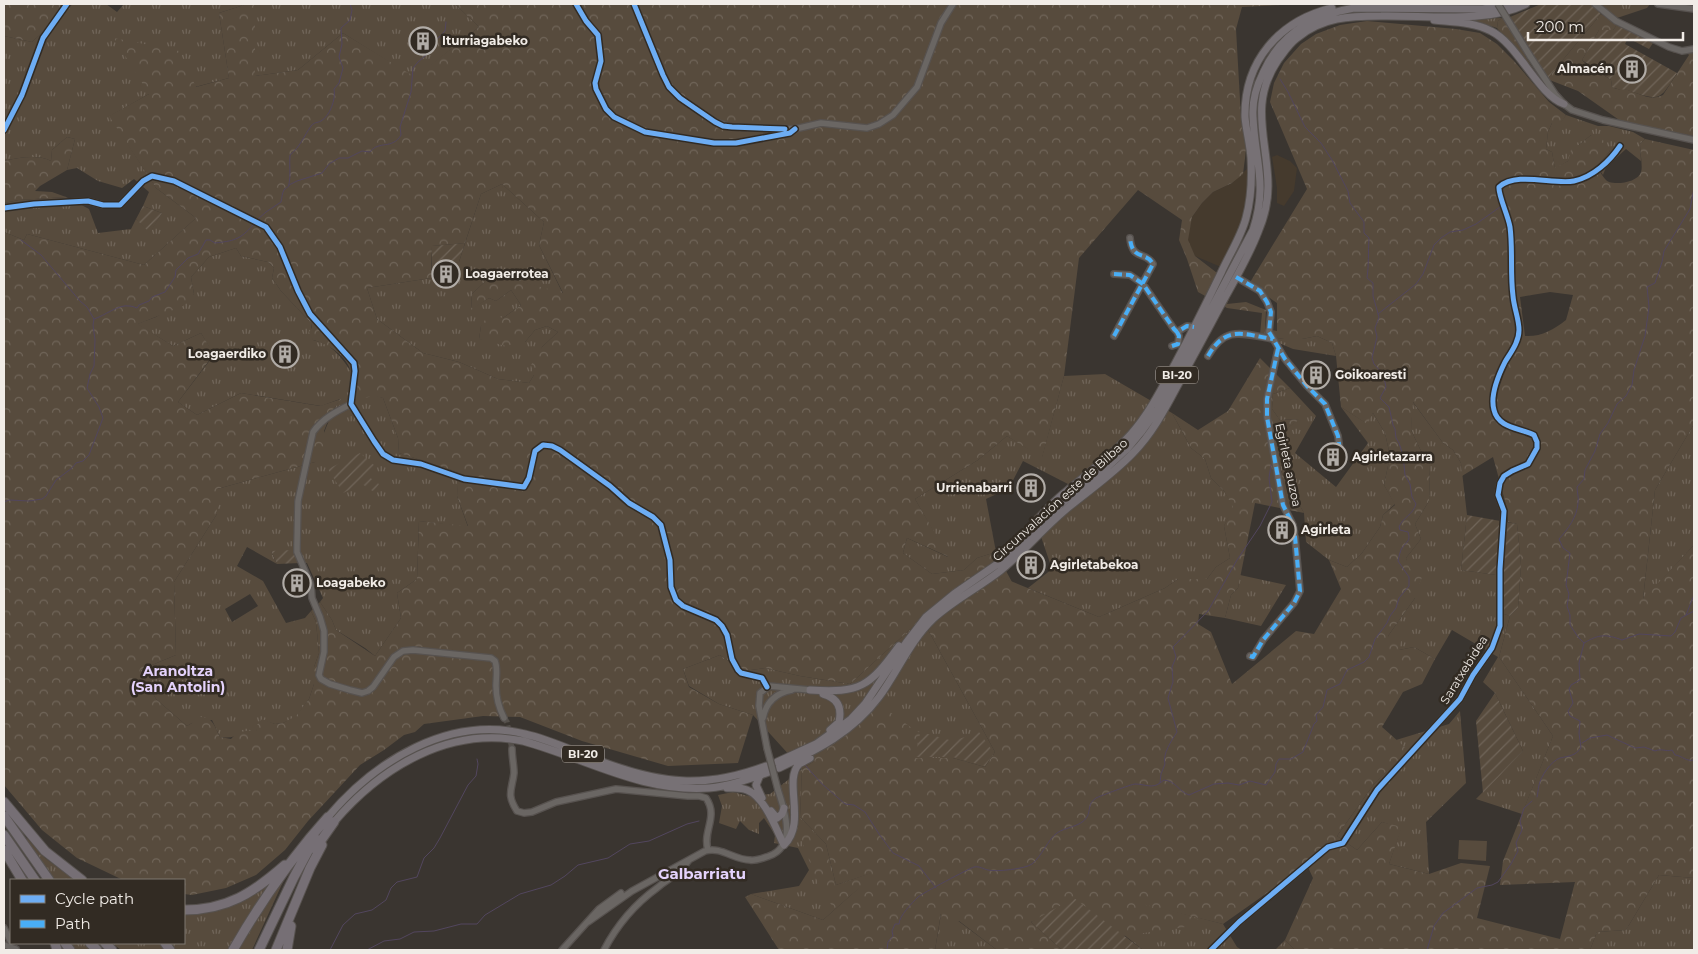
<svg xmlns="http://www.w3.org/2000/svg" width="1698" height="954" font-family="Montserrat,sans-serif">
<defs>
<pattern id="grass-tufts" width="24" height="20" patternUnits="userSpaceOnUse" patternTransform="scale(1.25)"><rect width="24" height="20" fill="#574b3d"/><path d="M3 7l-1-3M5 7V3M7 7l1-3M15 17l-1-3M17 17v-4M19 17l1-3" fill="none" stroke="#706559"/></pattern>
<pattern id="forest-crowns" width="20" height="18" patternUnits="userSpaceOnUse" patternTransform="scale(1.25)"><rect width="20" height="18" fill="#574b3d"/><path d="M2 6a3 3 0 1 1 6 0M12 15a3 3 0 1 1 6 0" fill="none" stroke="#706559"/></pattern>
<pattern id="garden-furrows" width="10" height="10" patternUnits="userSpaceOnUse" patternTransform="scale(1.25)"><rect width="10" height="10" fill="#574b3d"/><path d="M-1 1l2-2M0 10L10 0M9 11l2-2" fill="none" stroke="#706559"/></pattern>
</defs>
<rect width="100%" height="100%" fill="#3a3530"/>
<path fill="#453a2d" d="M1277,155L1290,161L1297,168L1294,191L1284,206L1277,203V188L1272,157Z
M1248,168L1247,197L1242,221L1221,267L1195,256L1187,240L1192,217L1202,203L1213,192L1232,183Z"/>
<path fill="url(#grass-tufts)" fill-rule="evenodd" d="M73,4H106L117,12L124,4H247L219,13L229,78L195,87L178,51L149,94L110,116L156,188L196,218L144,265L27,234L24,240L4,232V203L19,200L66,197L89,209L98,233L131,229L136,219L150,232L162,213L143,206L149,192L134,179L122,188L98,181L77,168L67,170L75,139L67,137L52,150L51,161C37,154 18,158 4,161V36L32,42Z
M255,4H455L479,27L415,78L343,33L298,70L255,76Z
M1592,4H1650L1647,8L1617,18C1638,30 1663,45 1687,48L1675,53L1672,52L1671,50L1653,42L1650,39L1610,21Z
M1502,18L1498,21L1497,28L1479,22L1463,19Z
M1566,115L1598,126H1609L1633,132L1645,139L1640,144L1641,161L1626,149L1606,167L1603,175L1597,166L1610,151L1591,135L1579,145L1568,161L1555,169L1552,152L1546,149L1548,132L1552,123L1561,122Z
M502,184L544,222L539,245L563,294L493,274L472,294L471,309L489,298L496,301L511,290L521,305L503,318L481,326L479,339L525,342L535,330L547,326L558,332L542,347L534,375L529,383L498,379L459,362L423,353L377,319L367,288L431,278L432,264L459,262L481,194Z
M236,248L241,256L268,262L274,268L272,278L281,291L311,323L313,340C320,342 326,343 331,348C351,363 356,392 383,398L398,438L399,453L459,472L457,496L468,527L419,521L417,579L397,593L401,618L375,656L365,648L336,630L332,620L320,602L323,598L307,563H300L271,551L277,564L247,547L237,566L263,581L286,623L305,618L311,611L316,622L319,653L314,667V684L309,699L296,717L283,723L275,724L262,720L256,731C240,730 238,740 220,737L212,720L192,723L187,726L156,699L140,670L176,655L174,582L217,514V489L315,462C321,440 328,419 340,399L321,406L241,393L197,415L178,402L214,355L201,333L173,346L137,324L156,317L194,294L191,277L209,257ZM250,594L258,606L232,622L225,609Z
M1260,335L1284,339H1302L1317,336L1332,343L1336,356L1293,349Z
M1105,374L1172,413L1191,448L1205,459L1211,478L1224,491L1234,507L1224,526L1230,558L1216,567L1207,579H1178L1165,588L1099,617L1028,588L1052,569L1034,516L1068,484L1023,461L1009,488L986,499L996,552L977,558L964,570L932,574L903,553L907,538L948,557L915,499L978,460L1007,436L1042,457L1064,376Z
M1290,388L1316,416L1295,453L1336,487L1368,443L1341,407L1366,423L1373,413L1385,433L1390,456L1384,485L1395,504L1383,515L1380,527L1362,553L1347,567L1329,560L1306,542L1304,513L1282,473L1271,436L1285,430L1299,419L1280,420L1272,409L1273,394Z
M1412,401L1443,443L1453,450L1461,463L1467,515L1461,570L1503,576L1504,614L1510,616L1499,657L1553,736L1522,814L1476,799L1523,751L1495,693L1483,682L1498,657L1452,630L1435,659L1414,647L1399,650L1388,636L1415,598L1406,558L1421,539L1415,524L1429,501L1430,464L1421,451L1411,430Z
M1694,424V545L1643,600L1655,490Z
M999,558L1012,582L995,575L927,628L995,752L985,767L953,758H913L875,701L824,755L802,769L800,817L826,844L836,885L892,866L949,877L953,917L997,950H935L941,914L903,916L859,888L823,920L751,894L799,886L809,870L798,848L774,843L775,835L764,818L759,823V834L749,830L740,821L736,829L719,823L722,806L718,795L733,792L749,796L770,794L802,769L753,715L719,704L689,686L683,669L720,655L743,671L765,668L800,676L850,684L926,615L947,594Z
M1240,575L1286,585L1261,626L1225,618L1231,595L1238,588Z
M1460,711L1466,783L1426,822L1429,874L1389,864L1401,828L1382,822L1357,850L1337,836L1374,784L1407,750L1396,740L1449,724Z
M27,838L45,858L75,880H55L25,840Z
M288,871L252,950H236Z
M1659,875L1694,878V950H1590L1597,932L1626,930Z
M271,883L247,918L228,950H175L170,943H184V914L244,899Z
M1142,903L1223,924L1237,947L1242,950H1143L1103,918Z
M1285,940L1295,950H1275Z
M68,943H84L91,950H74Z
M112,943H161L166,950H121Z"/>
<path fill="url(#forest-crowns)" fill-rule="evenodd" d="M4,4H73L32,42L4,36Z
M247,4H255V76L298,70L343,33L415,77L479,27L455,4H1302L1242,7L1236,29L1241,118C1250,134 1245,156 1243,174L1232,183L1213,192L1202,203L1192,217L1188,240L1195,256L1234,286L1227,304L1246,302L1266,310L1265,329L1277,331V303L1249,284L1307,189L1270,102L1274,83L1284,63L1301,44L1316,34L1340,25L1367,21L1456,29L1480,33L1497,44L1514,61L1549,102L1566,115L1561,123H1552L1548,132L1546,149L1552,152L1555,168L1568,161L1572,146L1579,145L1591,135L1601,137L1610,151L1597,166C1599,170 1604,180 1609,182C1618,185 1638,182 1641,172C1643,168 1640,150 1640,144L1645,139L1694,150V424L1655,490L1643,599L1694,545V878L1659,875L1626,930L1597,932L1590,950H1295L1285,940L1313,878L1307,865L1223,924L1142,904L1110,916L1142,904L1213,923L1123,936L1072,905L1031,922L1062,950H997L959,921L942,927L938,942L942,914L941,913L935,950H779L745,897L751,894L823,920L860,887L834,909L819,886L791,813L800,782L799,817L825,844L835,886L875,872L836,885L826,844L800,817L802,769L824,755L875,701L920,734L914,758H953L985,767L995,752L927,628L996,575L1099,617L1165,588L1178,579H1207L1216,567L1230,558L1224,526L1233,507L1224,491L1211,478L1205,459L1191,448L1172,413L1198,430L1228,411L1260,358L1290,388L1273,394L1272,409L1280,420L1300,419L1285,430L1271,437L1282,473L1304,513L1255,503L1238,588L1231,595L1225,618L1199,614L1198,624L1211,632L1232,684L1296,631L1314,634L1341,589L1329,560L1347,567L1362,553L1380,527L1383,515L1395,505L1384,485L1390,456L1385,433L1373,413L1367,424L1341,407L1336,356L1332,343L1317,336L1302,339H1284L1260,335L1262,313L1227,308L1198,292L1187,259L1179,240L1182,220L1138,190L1079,258L1064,376L1042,458L1007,436L978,460L915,499L949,557L907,538L903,553L932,574L964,570L977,558L996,552L999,558L947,594L926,615L850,684L800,676L765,668L743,671L720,655L683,669L689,687L719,704L753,715L738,763L668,766L582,741L520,717L483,716L424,724L415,732L404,735L384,750L360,765L308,821L285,850L256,875L226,888L192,895L184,894V880H123L77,858L42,830L4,785V232L24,240L27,234L144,265L196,218L156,188L109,116L149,94L114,38L179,51L196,87L229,78L219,13ZM502,184L544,222L539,245L563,293L493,274L472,294L471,310L489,298L496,301L511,290L521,305L503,318L489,314L481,326L479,339L506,346L525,342L535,330L547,326L558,332L542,347L531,365L534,375L529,383L498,379L459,362L423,353L377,319L367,288L431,278L432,246L465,243L481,194ZM236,248L241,256L268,262L274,268L272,278L281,291L311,323L312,328L309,332L313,340C328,344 348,356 351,373C351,376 350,378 350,381C349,387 354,394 356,400L373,396L383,398L398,438L399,453L458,472L457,496L468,526L419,521L417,579L397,593L401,618L375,656L336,630L332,620L320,602L311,611L316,622L319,653L314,667V684L309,699L296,716L283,723L275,724L262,719L257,725L256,731C245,730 238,731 231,739L220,737C213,723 213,716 195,717L192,723L187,726L156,699L140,670L176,655L174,582L217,514V489L315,462L329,450L324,431L331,413L341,399L320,406L241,393L197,415L178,402L214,354L201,333L173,346L138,324L183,306L194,294L191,277L209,257ZM1550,292L1573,295L1566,320C1553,330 1541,337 1525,336L1520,297ZM1413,402L1443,443L1453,450L1461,463L1462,476L1493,457L1508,512V522L1517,524L1521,565L1518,608L1510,616L1499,657L1553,736L1503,861L1500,885L1575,882L1560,939L1477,918L1490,866L1461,863L1429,874L1389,864L1402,827L1382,822L1357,850L1337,836L1374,784L1408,750L1382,727L1403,692L1422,684L1435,659L1414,647L1399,650L1401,641L1388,636L1415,598L1422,577L1410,569L1406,558L1421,539L1415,524L1429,501L1430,464L1421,451L1411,430Z
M1601,14L1617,25L1613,30H1599L1582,60L1586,64L1611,80L1612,87C1617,90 1619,89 1624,89C1638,92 1649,102 1663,95L1689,55L1687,53L1694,46V136L1622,122L1578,91L1547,79Z
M1502,18L1506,23L1535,72L1497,28L1498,21Z
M67,137L75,139L67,170L40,186L35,191L52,192L66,197L19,200L4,203V161C18,158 37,154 51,161L52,150Z
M858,713L861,714L824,755L809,764L834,723Z"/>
<path fill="url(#garden-furrows)" d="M1541,4H1592L1601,14L1547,79L1510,17Z
M1617,25L1650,39L1653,43L1649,49L1628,38L1625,44L1677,73C1659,102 1660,101 1627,90C1622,89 1617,90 1612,87L1611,80L1582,60L1599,30H1613Z
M143,206L162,213L150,233L136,219Z
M465,243L459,262L432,264V246Z
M360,453L374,465L369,477L379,484L374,492L362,484L343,493L328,469Z
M1467,515L1517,524L1521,565L1518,608L1510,616L1504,614L1503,576L1461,570Z
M293,550L300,563L277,564L271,551Z
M1495,693L1523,751L1483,793L1476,721Z
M917,731L953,741L979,732L994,753L985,766L953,757H914L921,734Z
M1074,898L1143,950H1062L1031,922Z"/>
<path fill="#574b3d" d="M1459,840L1487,841L1486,861L1458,859Z"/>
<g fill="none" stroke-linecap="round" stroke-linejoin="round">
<path stroke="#52465e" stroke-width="1" d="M289,185L297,181L322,173L329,164L339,158H348L362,151L370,152C379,140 392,150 401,135L400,127L411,92L413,68L418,62L432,50L435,41L445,31L446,22
M258,219L266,212L281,202C282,198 282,193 284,190C287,186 288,189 289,184C291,176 289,163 290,155C300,147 304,136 311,126C314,122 317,123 321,121C330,116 336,99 334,89L339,83L343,68L339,57L342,44L341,28L350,20L352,10L350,4
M21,240L41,255L80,301L87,307L94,319
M1378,314L1416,284L1423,274L1434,245L1441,238L1450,232L1463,230L1476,224L1500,207
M4,502L9,500L29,501L42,499L46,496L56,480L72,468L76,463L83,461L89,455L103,418L99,407L87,388L90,374L94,366L95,340L93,325L94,319C104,316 119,304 129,306C132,306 134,307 137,308L139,305L149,301L152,297L165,292L175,277L176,270L188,258L198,254L206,240H210L215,243C233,241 240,240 253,225
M1686,615L1694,595
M1584,643L1578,637L1570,625V615L1567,606L1569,594L1566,585L1570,553L1563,548L1559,539C1568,529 1577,517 1578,503C1579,498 1577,492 1577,487L1584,479L1585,470L1595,451L1600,434L1608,423L1617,404L1626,396L1632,385L1634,370L1645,336L1649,307L1647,287L1655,283L1662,262L1664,251L1690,209L1694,189
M1582,743L1590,738L1607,735L1635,748L1644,747L1655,751C1662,748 1666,752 1672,750L1675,755C1683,756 1686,762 1694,760
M805,765L821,783L845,804L854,805L865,812L879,834L893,853L919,866L936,888
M1160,783L1164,780C1176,781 1178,791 1189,795L1214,784L1228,783L1239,785L1250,781L1266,785L1275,772L1276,764L1279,759H1291L1303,752L1314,724L1317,721L1316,715L1323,707L1327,690L1340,684L1347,670L1364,662L1369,657L1375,639L1387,623L1390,616L1396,608L1399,598L1409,586V577L1398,561C1399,557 1400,551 1402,548C1407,541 1411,541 1408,532L1400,530L1399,527C1403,517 1413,515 1416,504L1412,497L1410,484L1405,475L1403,455L1399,443L1396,438L1395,429L1393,425L1389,407L1380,398L1386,387L1383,374L1374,364L1372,358L1377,337L1375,328L1379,317L1373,296V283L1367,278C1369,265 1368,252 1369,238L1364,233V222L1350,203L1348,191L1332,160L1321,143L1305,127L1288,92L1280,79
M1537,797C1538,793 1538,790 1539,785C1541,776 1551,761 1560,758C1569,756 1575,756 1581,748L1579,733L1580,721L1570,716L1568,711L1573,703L1569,689L1571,685L1580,680L1579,663L1584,643C1599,634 1606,634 1622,640L1639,634L1671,636L1675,632L1681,618L1694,611
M330,950L343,925L355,914L372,910L386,900L391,888L397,882L417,877L424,858L434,848L440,838L468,785L476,776L478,764L477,759
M367,950L384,941L400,939L414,932L434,931L461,924H477L485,915L520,894L551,885L565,876L578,865L608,858L630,844L649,841L687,824L699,821
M887,950L888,942L893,936L892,931L895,924H899C899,916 912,903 918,897C921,894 970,868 974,867C980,866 983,869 988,870C996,872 1025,869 1032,864C1042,856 1048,839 1057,833C1065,827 1081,827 1087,817C1091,810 1087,804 1096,798C1100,796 1132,784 1135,784C1145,784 1152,789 1160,783L1161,774L1165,764C1162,754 1172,740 1177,732L1168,698L1173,682L1172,667L1176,657L1173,647L1208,611L1237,560L1260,526L1272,502L1269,478L1271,465
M1427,950L1434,926L1443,913L1477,888L1492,885L1498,882L1511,864L1518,851L1516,843L1522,830L1520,821L1524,808L1532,801"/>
<path stroke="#55504b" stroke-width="5.5" stroke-dasharray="5.5 3" stroke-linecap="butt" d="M504,718L507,722L512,749"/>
<g stroke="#57524f" stroke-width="8">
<path id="minor" d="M576,4L586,21L598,35L601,61L595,83L596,89L606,109L614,117L645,132L714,143H736L790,133L795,129
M634,4L663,75L669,87L680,98L715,122L732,127L795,129L821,123L867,128L879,124L893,115L917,87L941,23L953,4
M1595,4L1616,21L1669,47L1682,51L1694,49
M1658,4L1694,9
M1530,56L1555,94L1564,104L1572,110L1603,120L1694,140
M4,130L22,95L43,38L67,4
M4,208L34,204L88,201L103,205H120L143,181L152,176L174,181L266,227L280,247L298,291L310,314L354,363L355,371L351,404L374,441L383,454L393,460L421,464L464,479L524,487L529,478L535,451L543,445L552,446L560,450L610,486L629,503L653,517L661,525L670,560L671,587L676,600L683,606L716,620L722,626L727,635L732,659L738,670L741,673L762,678L767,687
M1114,274L1130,275L1143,284L1174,329L1177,332L1187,326L1194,327
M1236,277L1260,291L1267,302L1271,312L1269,332L1285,359L1307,386L1325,404L1338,436L1340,451
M1114,336L1153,264C1146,251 1132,261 1130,238
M1172,346L1178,344L1179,336L1177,332
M1208,356C1226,325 1242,334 1273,339
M351,404C337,411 323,418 313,432L298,501L297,545V552L311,585L312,598L320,617L324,631V652L319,675L321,679L330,684L350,690L362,693L368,691L373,687L394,657L403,651L413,650L491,658L495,661C498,669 496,677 496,686C496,697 499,708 504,718
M1250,656L1253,657L1263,640L1294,603L1300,591L1295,537L1293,525L1283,505L1267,417V399L1278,349
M763,718C766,702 776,693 792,690
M767,748L759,706L760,693L769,686L810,690
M512,749C512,757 514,766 514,773C512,790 506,794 517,811L524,813L532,812L556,802L616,789L688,796H699L706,798C719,817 702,831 708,850
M588,922L632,891L705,851C721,846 734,860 750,860C756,861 763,858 769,856C797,846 785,811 778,790
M4,928L11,942
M4,945L16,949
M562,950L599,909L621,893
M604,950C616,927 635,904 657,888C670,877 678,876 689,860
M1211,950L1239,922L1328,847L1343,843L1377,790L1460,699L1473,675L1492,648L1500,626V569L1504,511L1498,495L1500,483L1504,476L1512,471L1528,464L1537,448V442L1534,435C1520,428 1498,428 1494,410C1490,396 1499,374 1505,362C1511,352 1519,342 1519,330C1519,319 1514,308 1513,296C1510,273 1513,250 1510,227C1508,215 1498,195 1499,187C1517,171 1553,185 1574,181C1593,177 1610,161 1620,146"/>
</g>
<g stroke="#57524f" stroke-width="9">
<path id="major" d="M1434,20C1453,22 1474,22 1491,31C1518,44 1538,95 1564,104
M1019,541C1033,525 1046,508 1063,494C1086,475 1110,457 1131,434C1149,414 1162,388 1175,364C1191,334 1206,304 1221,273C1229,255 1241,237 1246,218C1251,200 1252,177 1251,158C1250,144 1246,130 1245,117C1244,61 1279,21 1332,8
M810,690C861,693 869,687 899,646
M823,694C838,698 842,708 839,722L830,730
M777,762L816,744L851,719L865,704L906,643L926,617L954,594L1009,556L1061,504L1101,473L1127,449L1142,431L1158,409L1253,230C1268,184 1255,162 1253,117C1252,102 1256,87 1263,73C1280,34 1313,15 1354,8L1483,9L1510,4
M779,768C817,750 853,732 879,697C898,671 910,641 933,619C954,600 978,588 1000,571C1025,551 1045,526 1070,506C1091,489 1114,473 1133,453C1154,432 1167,405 1181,379C1192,358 1204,337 1215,316C1229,289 1247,261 1258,232C1264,218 1268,202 1268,186C1268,140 1248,104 1278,60C1284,52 1289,44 1297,38C1322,17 1350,16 1381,16C1426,15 1486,24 1526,4
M760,775L756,785L762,798
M727,788C734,788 741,787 747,790C765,797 776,829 784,845C807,823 783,781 799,764C802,762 807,760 810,758
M771,811L777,818L782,814L784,808
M328,817C375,761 449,715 525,734C551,740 575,752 600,761C660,784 705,789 766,766
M334,822C381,767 449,726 523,741C585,758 643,793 709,788C730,786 749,779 769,772"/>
</g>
<g stroke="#57524f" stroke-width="11">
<path id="highway" d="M4,802L45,851L82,880
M4,816L49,880
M4,835L35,880
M315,849L334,822
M4,850L22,880
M184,910C227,910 253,893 285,865
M55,943L57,950
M65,943L70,950
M90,943L97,950
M105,943L112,950
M165,943L170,950
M233,950C260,903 291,858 328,817
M259,950L294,877L315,838
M276,950L310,868L322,845
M287,950L291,926"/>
</g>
<use href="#minor" stroke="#6a6663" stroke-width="5.5"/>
<use href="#major" stroke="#777175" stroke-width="7"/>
<use href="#highway" stroke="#766f75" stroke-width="9"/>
<g stroke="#57524f" stroke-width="8" stroke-linecap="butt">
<path id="minor-bridge" d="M1498,4L1530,56
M767,748L778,790"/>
</g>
<use href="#minor-bridge" stroke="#6a6663" stroke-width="5.5"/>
<path stroke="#49aef6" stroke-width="4" stroke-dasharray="8 4" stroke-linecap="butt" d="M1114,274L1130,275L1143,284L1174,329L1177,332L1187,326L1194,327
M1236,277L1260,291L1267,302L1271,312L1269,332L1285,359L1307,386L1325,404L1338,436L1340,451
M1114,336L1153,264C1146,251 1132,261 1130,238
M1172,346L1178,344L1179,336L1177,332
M1208,356C1226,325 1242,334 1273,339
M1250,656L1253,657L1263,640L1294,603L1300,591L1295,537L1293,525L1283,505L1267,417V399L1278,349"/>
<g stroke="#322b23" stroke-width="8">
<path id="cycleway" d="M576,4L586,21L598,35L601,61L595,83L596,89L606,109L614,117L645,132L714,143H736L790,133L795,129
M634,4L663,75L669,87L680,98L715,122L723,126L732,127L785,129
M4,130L22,95L43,38L67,4
M4,208L34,204L88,201L103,205H120L143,181L152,176L174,181L266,227L280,247L298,291L310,314L354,363L355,371L351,404L374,441L383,454L393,460L421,464L464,479L524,487L529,478L535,451L543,445L552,446L560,450L610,486L629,503L653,517L661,525L670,560L671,587L676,600L683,606L716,620L722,626L727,635L732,659L738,670L741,673L762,678L767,687
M1211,950L1239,922L1328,847L1343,843L1377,790L1460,699L1473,675L1492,648L1500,626V569L1504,511L1498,495L1500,483L1504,476L1512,471L1528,464L1537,448V442L1534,435C1520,428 1498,428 1494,410C1490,396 1499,374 1505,362C1511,352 1519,342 1519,330C1519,319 1514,308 1513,296C1510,273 1513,250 1510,227C1508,215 1498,195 1499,187C1517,171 1553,185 1574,181C1593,177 1610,161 1620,146"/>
</g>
<use href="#cycleway" stroke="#6dadf4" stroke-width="5"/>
</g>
<defs>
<g id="building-ring" transform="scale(1.4375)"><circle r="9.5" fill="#322b23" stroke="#b1aca7" stroke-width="1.5"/><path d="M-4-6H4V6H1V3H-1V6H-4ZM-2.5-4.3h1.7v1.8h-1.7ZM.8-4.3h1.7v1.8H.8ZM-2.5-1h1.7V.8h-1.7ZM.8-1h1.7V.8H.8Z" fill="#b1aca7"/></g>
</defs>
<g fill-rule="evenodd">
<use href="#building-ring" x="423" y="41"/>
<use href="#building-ring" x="1632" y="69"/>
<use href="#building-ring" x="446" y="274"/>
<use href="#building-ring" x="285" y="354"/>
<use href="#building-ring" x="1316" y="375"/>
<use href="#building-ring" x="1333" y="457"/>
<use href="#building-ring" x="1031" y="488"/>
<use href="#building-ring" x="1282" y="530"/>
<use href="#building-ring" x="1031" y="565"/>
<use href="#building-ring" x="297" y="583"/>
</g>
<g text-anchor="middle" stroke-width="5" stroke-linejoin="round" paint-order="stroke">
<g fill="#322b23" stroke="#b8b2ac" stroke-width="1">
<rect x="1156" y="366.5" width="42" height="17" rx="4"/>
<rect x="562" y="745.5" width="42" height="17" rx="4"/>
</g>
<g font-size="11" font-weight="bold" fill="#f1ece7">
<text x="1177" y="379">BI-20</text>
<text x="583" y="758">BI-20</text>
</g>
<g font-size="12" font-weight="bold" fill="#f1ece7" stroke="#322b23" text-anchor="start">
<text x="442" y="45">Iturriagabeko</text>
<text x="1613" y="73" text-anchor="end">Almacén</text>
<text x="465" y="278">Loagaerrotea</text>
<text x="266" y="358" text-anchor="end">Loagaerdiko</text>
<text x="1335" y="379">Goikoaresti</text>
<text x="1352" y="461">Agirletazarra</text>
<text x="1012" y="492" text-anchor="end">Urrienabarri</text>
<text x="1301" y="534">Agirleta</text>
<text x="1050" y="569">Agirletabekoa</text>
<text x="316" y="587">Loagabeko</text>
</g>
<g font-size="12" fill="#f1ece7" stroke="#322b23">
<text transform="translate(1288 465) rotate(78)" y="4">Egirleta auzoa</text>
<text transform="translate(1060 500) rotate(-42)" y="4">Circunvalación este de Bilbao</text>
<text transform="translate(1464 670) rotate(-58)" y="4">Saratxebidea</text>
</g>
<g font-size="14" font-weight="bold" fill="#e4d2fc" stroke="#322b23">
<text x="178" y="676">Aranoltza<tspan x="178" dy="16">(San Antolin)</tspan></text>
</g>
<g font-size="15" font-weight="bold" fill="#e4d2fc" stroke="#322b23">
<text x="702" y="879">Galbarriatu</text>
</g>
</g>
<rect width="1698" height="954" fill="none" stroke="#f1ece7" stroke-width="10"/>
<rect x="10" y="879" width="175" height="65" fill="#322b23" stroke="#7e7871"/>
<rect x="20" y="895" width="25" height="8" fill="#6dadf4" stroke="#7e7871"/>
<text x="55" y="904" font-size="15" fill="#f1ece7">Cycle path</text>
<rect x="20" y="920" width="25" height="8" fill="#49aef6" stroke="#7e7871"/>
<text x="55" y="929" font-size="15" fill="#f1ece7">Path</text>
<path d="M1528 32v8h155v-8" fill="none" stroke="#f1ece7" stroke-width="2.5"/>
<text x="1536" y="32" font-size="15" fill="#f1ece7" stroke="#322b23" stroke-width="4" paint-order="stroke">200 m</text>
</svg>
